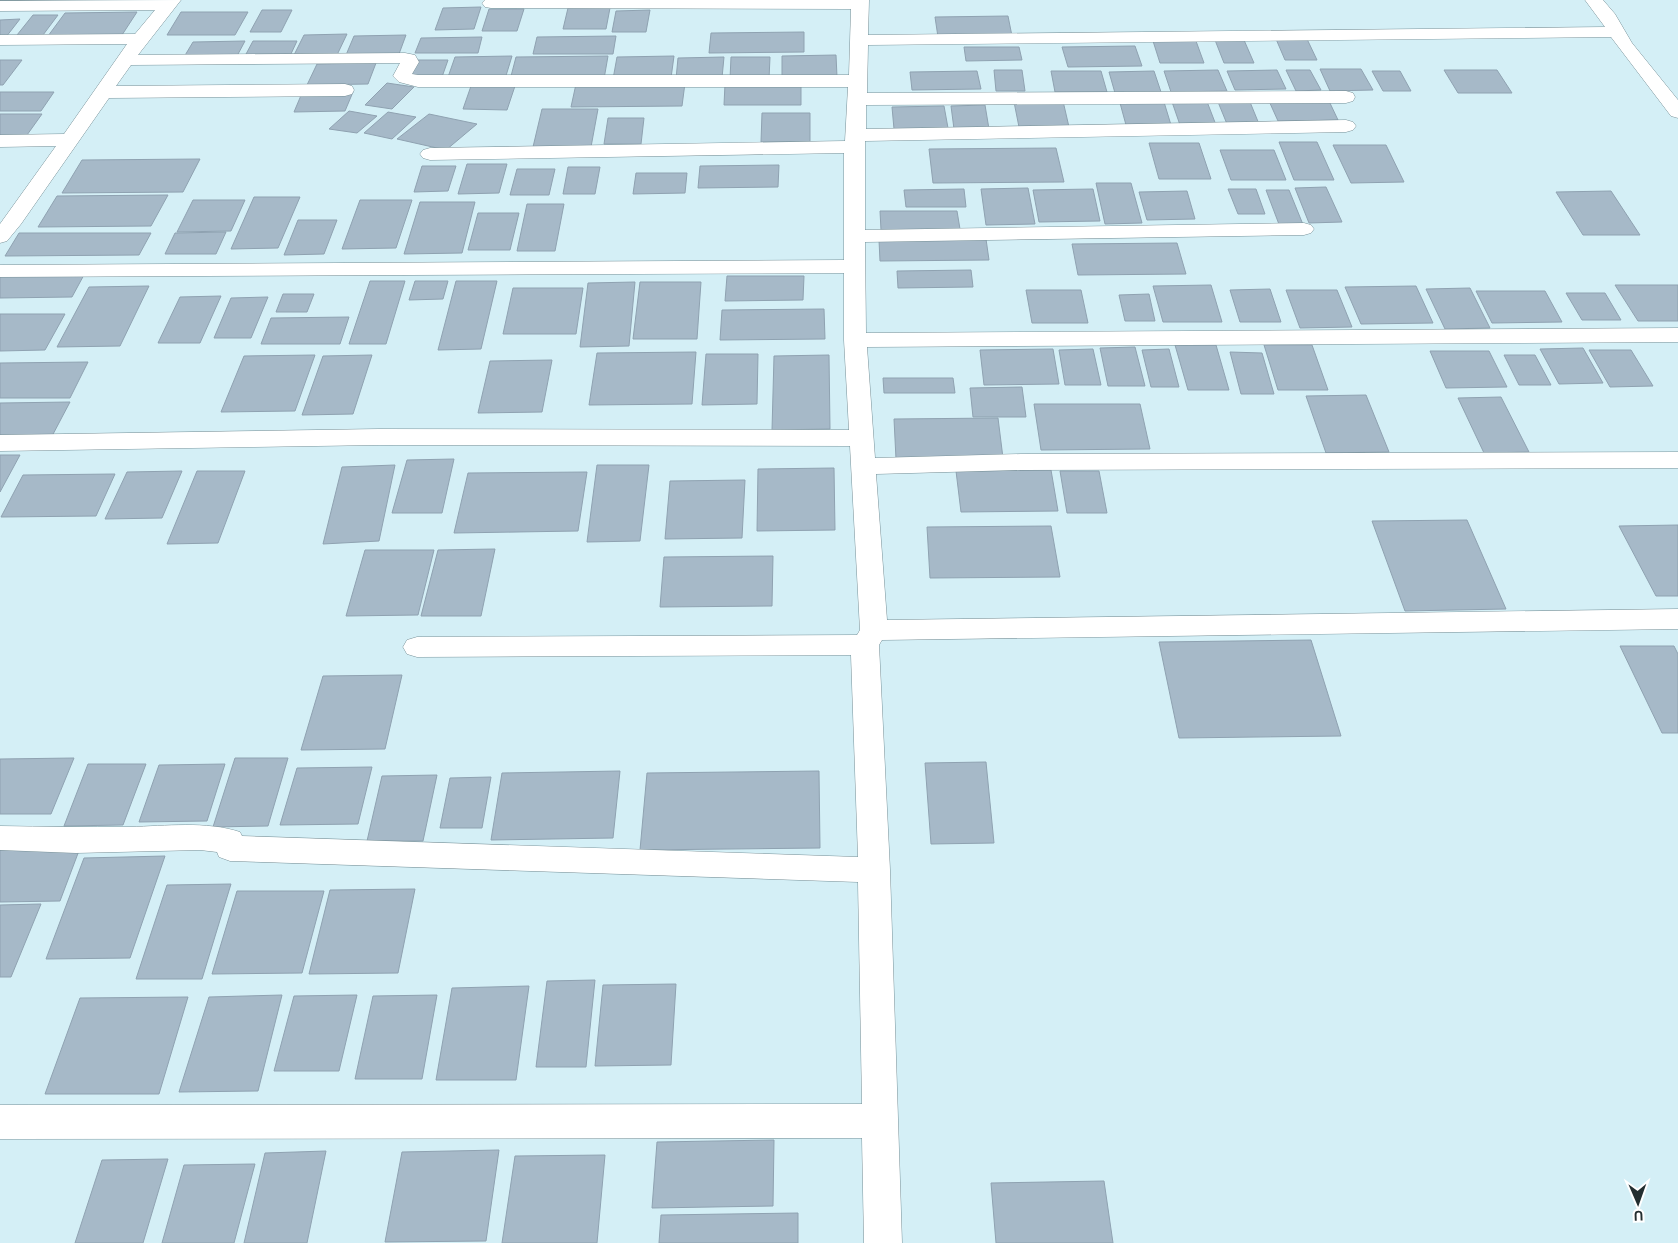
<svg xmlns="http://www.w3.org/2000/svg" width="1678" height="1243" font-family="Ubuntu,sans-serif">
<rect width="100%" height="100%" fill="#d4eff6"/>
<path fill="#a6b9c8" stroke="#8fa2b1" d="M481,7L474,29L435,30L443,8Z
M568,8H610L606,29H563Z
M489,9H524L517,31H482Z
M262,10H292L281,32H250Z
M650,10L646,32H612L616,11Z
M137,12L122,35L48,36L65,13Z
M181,12H248L235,35H167Z
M33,15H58L43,35H17Z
M1008,16L1012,36L938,37L935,17Z
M20,19L6,37H0V20Z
M804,32V52L709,53L711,33Z
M347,34L337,55H294L304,35Z
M406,35L399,54L346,55L354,36Z
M616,36L613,54H533L537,37Z
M482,37L478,53H415L421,38Z
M1276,39H1307L1317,60H1285Z
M1215,40H1244L1254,63H1224Z
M245,41L237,56L184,57L193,42Z
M253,41H297L290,56H245Z
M1153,41H1196L1204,63H1160Z
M1135,46L1142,66L1068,67L1062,47Z
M964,47H1019L1022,60L966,61Z
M836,55L837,77L782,78V56Z
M512,56L505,79L447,80L455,57Z
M608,56L604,79L510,80L516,57Z
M674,56L671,78L613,79L617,57Z
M724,57L722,78L676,79L678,58Z
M731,57H770L769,79H730Z
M0,60H22L3,85H0Z
M412,60H448L442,77H406Z
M376,63L368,84L307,85L317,64Z
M1320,69H1361L1373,90L1330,91Z
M994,70H1022L1025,91H996Z
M1218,70L1227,91L1171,92L1164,71Z
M1277,70L1286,89L1235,90L1227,71Z
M1286,70H1310L1321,90L1296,91Z
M1444,70H1497L1512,93H1458Z
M977,71L981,89L912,90L910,72Z
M1051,71H1101L1107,92H1055Z
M1154,71L1161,92L1115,93L1109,72Z
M1372,71H1400L1411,91H1383Z
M387,83L414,87L392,109L365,105Z
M685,83L682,106L571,107L576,84Z
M725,84H801V105H724Z
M471,86H515L507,110L463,109Z
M0,92H54L41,111H0Z
M353,92L345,111L294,112L302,93Z
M1171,99H1206L1216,125H1180Z
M1063,101L1069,127H1019L1014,102Z
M1269,101H1329L1338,120L1278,121Z
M1164,102L1171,125H1126L1120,103Z
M1218,102H1250L1259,124H1227Z
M985,105L989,129H954L951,106Z
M944,106L948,128L894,129L892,107Z
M542,109H598L591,147H533Z
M349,111L377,116L357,133L329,129Z
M388,112L416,117L392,139L364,133Z
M762,113H810V142H761Z
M0,114H42L27,135L0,136Z
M429,114L477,124L446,150L397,139Z
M608,118H644L641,144H604Z
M1279,142H1317L1334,180H1294Z
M1149,143H1199L1211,179H1159Z
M1333,145H1386L1404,182L1351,183Z
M1056,148L1064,182L933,183L929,149Z
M1220,150H1274L1286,180H1231Z
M200,159L183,192L62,193L82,160Z
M467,164H507L499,193L458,194Z
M779,165L778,187L698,188L700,166Z
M422,166H456L448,191L414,192Z
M568,167H600L595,194H563Z
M517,169H555L549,195H510Z
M636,173H687L685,193L633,194Z
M1096,183H1131L1142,223L1105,224Z
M1326,187L1342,222L1309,223L1295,188Z
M1028,188L1035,224L986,225L981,189Z
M964,189L966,207H906L904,190Z
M1093,189L1100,221L1039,222L1033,190Z
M1228,189H1256L1265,214H1238Z
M1266,190H1289L1304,227H1280Z
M1187,191L1195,219L1147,220L1139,192Z
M1611,191L1640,235H1583L1556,192Z
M168,195L151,226L38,227L57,196Z
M254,197H300L278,248L231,249Z
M193,200H245L231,231L177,232Z
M360,200H412L396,248L342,249Z
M420,202H475L462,253L404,254Z
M527,204H564L555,251H517Z
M880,211H957L960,229L881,230Z
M478,213H519L510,250H468Z
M298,220H337L324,254L284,255Z
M226,232L216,254H165L175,233Z
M19,233H151L139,255L5,256Z
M986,239L989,260L880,261L879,240Z
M1177,243L1186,274L1078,275L1072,244Z
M971,270L973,287L898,288L897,271Z
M85,273L72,297L0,298V274Z
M727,276H804L803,300L725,301Z
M370,281H405L386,344H349Z
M415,281H448L443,299L409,300Z
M456,281H497L481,349L438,350Z
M635,282L629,346L580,347L588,283Z
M640,282H701L697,339H633Z
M1211,285L1222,322H1163L1153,286Z
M1615,285H1678V321H1638Z
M149,286L120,346L57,347L89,287Z
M1416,286L1433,323L1361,324L1345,287Z
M513,288H583L576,334H503Z
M1470,288L1490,328L1445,329L1426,289Z
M1270,289L1281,322H1240L1230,290Z
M1026,290H1081L1088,323H1032Z
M1286,290H1337L1352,327L1300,328Z
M1476,291H1545L1562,322L1492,323Z
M1566,293H1605L1621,320H1582Z
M283,294H314L307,312H276Z
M1149,294L1155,321H1125L1119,295Z
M221,296L200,343H158L180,297Z
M268,297L251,338H214L231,298Z
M824,309L825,339L720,340L722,310Z
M0,314H65L45,350L0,351Z
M349,317L340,344H261L271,318Z
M1175,345H1216L1229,390H1188Z
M1264,345H1312L1328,390H1278Z
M1135,347L1145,386H1108L1100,348Z
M1583,348L1603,383L1559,384L1540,349Z
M1053,349L1059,384L984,385L980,350Z
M1093,349L1101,385H1065L1059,350Z
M1169,349L1179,387H1151L1142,350Z
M1589,350H1631L1653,386L1610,387Z
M1430,351H1489L1507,387L1446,388Z
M696,352L692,404L589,405L597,353Z
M1230,352L1262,353L1274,394H1241Z
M706,354H758L757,404L702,405Z
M315,355L295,411L221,412L244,356Z
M372,355L353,414L302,415L323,356Z
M829,355L830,429L772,430L774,356Z
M1504,355H1535L1551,385H1519Z
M552,360L542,412L478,413L490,361Z
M88,362L70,398H0V363Z
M883,378H953L955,393H884Z
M1022,387L1026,417H973L970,388Z
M1366,395L1389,452L1326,453L1306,396Z
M1501,397L1529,452L1484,453L1458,398Z
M70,402L51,438L0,439V403Z
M1034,404H1140L1150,449L1041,450Z
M998,418L1003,458L896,459L894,419Z
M0,455H20L0,492Z
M454,459L442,513H392L407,460Z
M395,465L379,541L323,544L342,467Z
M597,465H649L640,541L587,542Z
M834,468L835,530L757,531L758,469Z
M1051,470L1058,511L961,512L956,471Z
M182,471L162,518L105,519L127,472Z
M197,471H245L218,543L167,544Z
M1060,471H1099L1107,513H1067Z
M587,472L578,531L454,533L468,473Z
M115,474L96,516L1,517L23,475Z
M745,480L742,538L665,539L670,481Z
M1467,520L1506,609L1405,611L1372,521Z
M1678,525V596H1656L1619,526Z
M1051,526L1060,577L930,578L927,527Z
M495,549L481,616H421L438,550Z
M365,550H434L418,615L346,616Z
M773,556L772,606L660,607L664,557Z
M1311,640L1341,736L1179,738L1159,642Z
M1620,646H1674L1678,654V733H1662Z
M402,675L385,749L301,750L323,676Z
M74,758L51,814H0V759Z
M235,758H288L268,826L213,827Z
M986,762L994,843L931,844L925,763Z
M88,764H146L123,825L64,826Z
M225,764L207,821L139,822L159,765Z
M372,767L358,824L280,825L297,768Z
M620,771L613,838L491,840L502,773Z
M819,771L820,848L640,850L647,773Z
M437,775L423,841H367L382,776Z
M491,777L482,828H440L450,778Z
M80,848L60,901L0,902V850Z
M165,856L130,958L46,959L84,858Z
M231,884L202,979H136L167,885Z
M415,889L398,973L309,974L330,890Z
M237,891H324L302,973L212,974Z
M41,904L11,977H0V905Z
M595,980L586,1067H536L547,981Z
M676,984L671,1065L595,1066L603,985Z
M529,986L516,1080H436L452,988Z
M282,995L258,1091L179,1092L209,997Z
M357,995L339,1071H274L294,996Z
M437,995L422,1079H355L373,996Z
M188,997L159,1094H45L80,998Z
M774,1140L773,1206L652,1208L657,1142Z
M499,1150L486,1241L385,1242L402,1152Z
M326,1151L307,1243H244L265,1153Z
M605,1155L597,1243H502L515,1156Z
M168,1159L143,1243H75L102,1160Z
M255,1164L234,1243H162L184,1165Z
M1104,1181L1113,1243H996L991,1183Z
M798,1213V1243H659L661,1215Z"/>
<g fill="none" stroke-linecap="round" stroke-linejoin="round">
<g stroke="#789198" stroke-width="1">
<path id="minor" d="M181,0L138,55L405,53L415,55L419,62L412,74L418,75H849L851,9L491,8L485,7L482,3L485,0H869L868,35L1605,27L1585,0H1603L1615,14L1632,43L1678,100V118L1671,116L1611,37L868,45L867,93L1346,91L1353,93L1355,97L1353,101L1346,103L866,105V129L1346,120L1353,122L1356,126L1353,130L1346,132L865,141V230L1304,223L1311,225L1314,229L1311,233L1304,235L865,242L866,333L1678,328V342L867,347L875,458L1021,454L1678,452V468L1021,470L876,474L887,620L1678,609V629L882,640L879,645L890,870L902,1243H864L862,1138L0,1139V1105L862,1104L858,882L230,861L219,857L217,852L200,850L76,853L0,850V826C43,827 87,827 130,827C166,826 206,821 240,832L242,836L858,857L851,655L417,657L407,654L403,647L407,640L417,637L857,635L860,630L850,446L379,445L0,451V435L379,429L849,430L844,340V273L0,277V265L844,260V153L430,160L423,158L420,154L423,150L430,148L845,141L848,87H418L399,82L393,76L400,63L131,65L116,86L345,84L352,86L354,90L352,94L345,96L109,98L21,224L7,241L0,243V224L56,146L0,147V135L64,134L127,44L0,45V35L135,34L155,10L0,11V1Z"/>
</g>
<use href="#minor" fill="#fff" fill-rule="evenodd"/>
</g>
<g transform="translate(1638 1203) rotate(178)" stroke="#ffffff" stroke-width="4" paint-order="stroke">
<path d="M0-4L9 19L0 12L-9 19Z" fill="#232e30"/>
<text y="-8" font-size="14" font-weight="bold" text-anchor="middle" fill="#232e30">U</text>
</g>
</svg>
